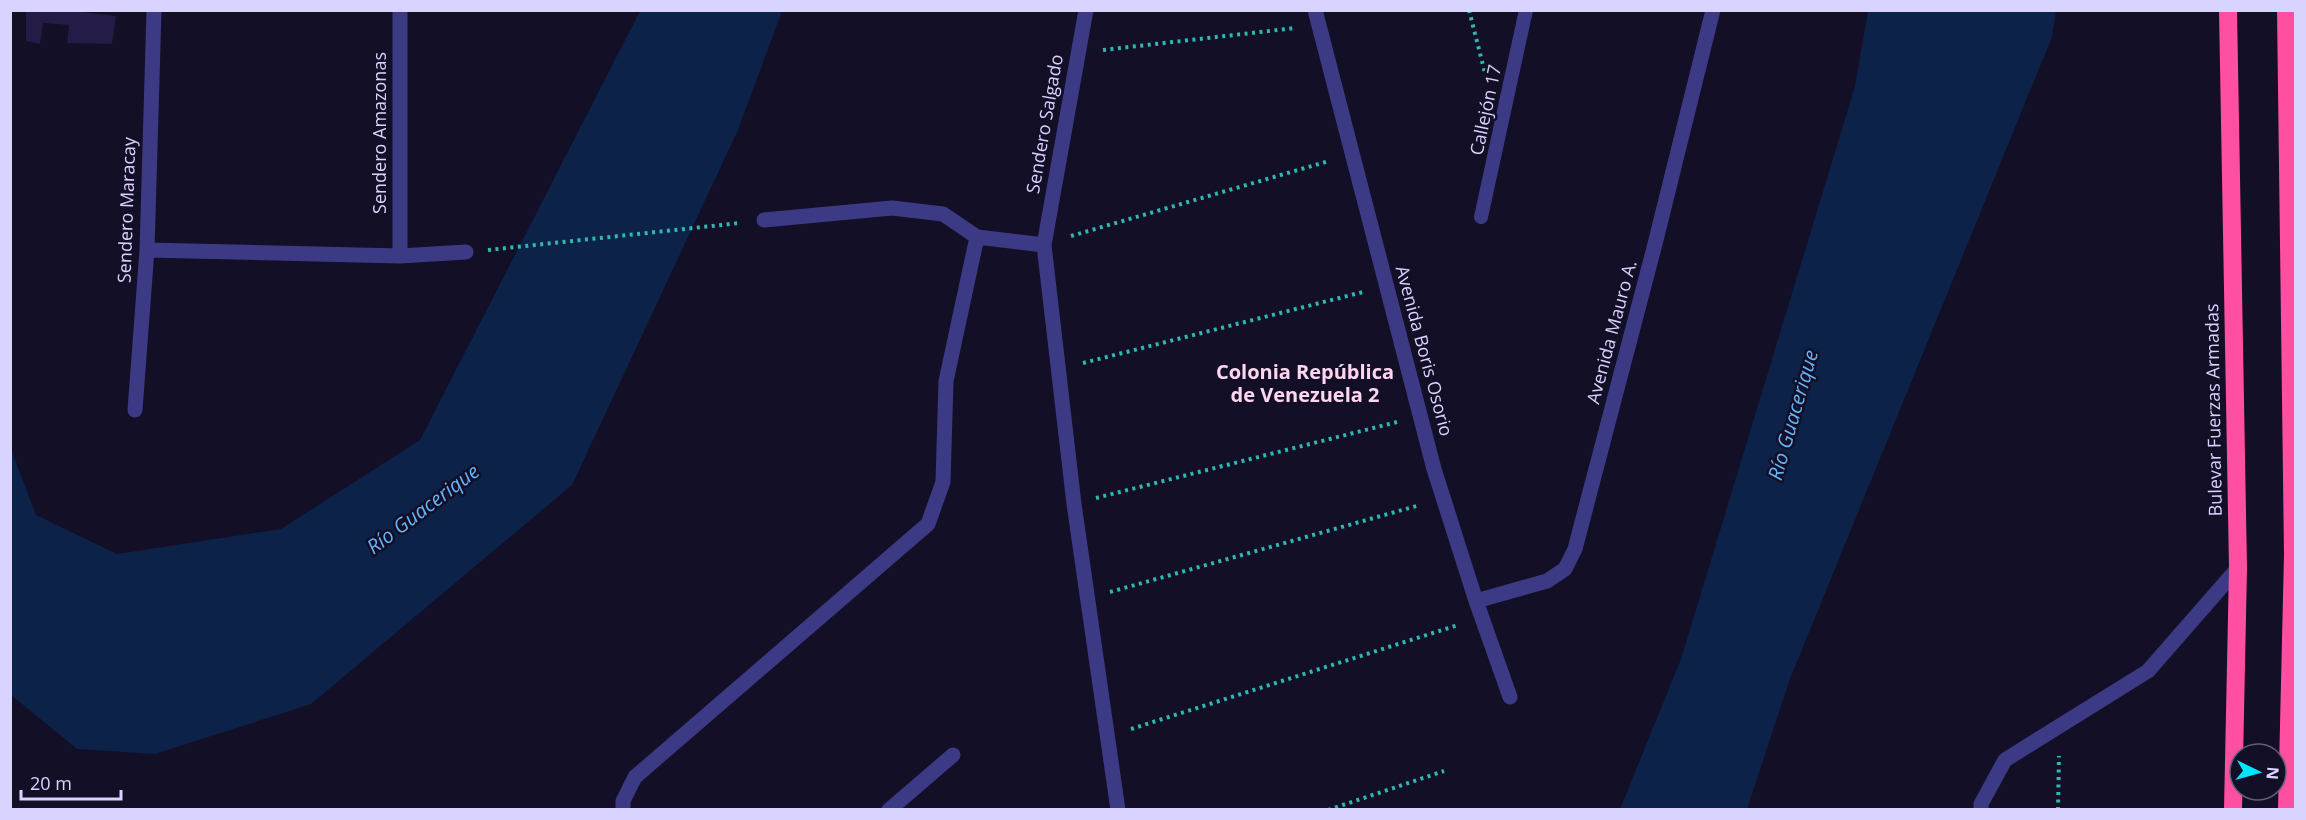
<svg xmlns="http://www.w3.org/2000/svg" width="2306" height="820" font-family="'Open Sans',sans-serif">
<rect width="100%" height="100%" fill="#130f26"/>
<path fill="#0c2248" d="M640,11H782L738,130L572,485L311,704L155,754L77,749L11,695V449L36,515L117,554L281,529L420,440Z
M1868,11H2056L2052,37L1790,679L1747,809H1620L1681,659L1855,86Z"/>
<path fill="#241b47" d="M26,10L74,11L116,16L112,44L67,43L69,25L43,23L40,44L26,41Z"/>
<g fill="none" stroke-linecap="round" stroke-linejoin="round">
<path stroke="#2fb8b0" stroke-width="4" stroke-dasharray="3 4.5" stroke-linecap="butt" d="M1469,10L1486,77
M1103,50L1295,28
M1071,236L1329,161
M488,250L740,223
M1083,363L1363,292
M1096,498L1397,422
M1110,592L1420,505
M1131,729L1458,625
M1328,810L1444,771
M2058,810L2059,756"/>
<path stroke="#3d3a85" stroke-width="14" d="M1481,217L1526,10"/>
<path stroke="#3d3a85" stroke-width="15" d="M1086,10L1044,245L1074,504L1118,810
M1315,10L1434,469L1476,601L1510,697
M764,220L892,208L943,214L977,237L1044,245
M147,250L400,256L466,252
M400,256V10
M135,410L147,250L154,10
M1476,601L1547,581L1565,569L1575,549L1655,244L1713,10
M623,810V801L635,777L928,524L943,482L946,381L977,237
M889,810L953,755
M1981,810V804L2005,760L2148,671L2238,568"/>
<path stroke="#ff4fa3" stroke-width="18" d="M2228,10L2238,568L2233,810
M2286,10L2293,555L2287,810"/>
</g>
<g text-anchor="middle" stroke-width="5" stroke-linejoin="round" paint-order="stroke">
<g font-size="18" fill="#d9d4ff" stroke="#130f26">
<text transform="translate(1486 110) rotate(-78)" y="6">Callejón 17</text>
<text transform="translate(1045 124) rotate(-80)" y="6">Sendero Salgado</text>
<text transform="translate(380 133) rotate(-90)" y="6">Sendero Amazonas</text>
<text transform="translate(127 210) rotate(-88)" y="6">Sendero Maracay</text>
<text transform="translate(1612 332) rotate(-75)" y="6">Avenida Mauro A.</text>
<text transform="translate(1424 351) rotate(75)" y="6">Avenida Boris Osorio</text>
<text transform="translate(2214 410) rotate(-91)" y="6">Bulevar Fuerzas Armadas</text>
</g>
<g font-size="20" font-weight="bold" fill="#ffd6f0" stroke="#130f26">
<text x="1305" y="379">Colonia República<tspan x="1305" dy="23">de Venezuela 2</tspan></text>
</g>
<g font-size="20" font-style="italic" fill="#62b6ff" stroke="#130f26">
<text transform="translate(1793 415) rotate(-74)" y="7">Río Guacerique</text>
<text transform="translate(423 509) rotate(-37)" y="7">Río Guacerique</text>
</g>
</g>
<rect width="2306" height="820" fill="none" stroke="#d9d4ff" stroke-width="24"/>
<g transform="translate(2258 772) rotate(95)"><circle r="28" fill="#130f26" stroke="#625e7d" stroke-width="1.5"/>
<path d="M0-4.5L10 22L0 15L-10 22Z" fill="#00e5ff"/>
<text y="-9" font-size="16" font-weight="bold" text-anchor="middle" fill="#d9d4ff">N</text>
</g>
<path d="M21 790v9h100v-9" fill="none" stroke="#d9d4ff" stroke-width="3"/>
<text x="30" y="790" font-size="18" fill="#d9d4ff" stroke="#130f26" stroke-width="4.5" paint-order="stroke">20 m</text>
</svg>
